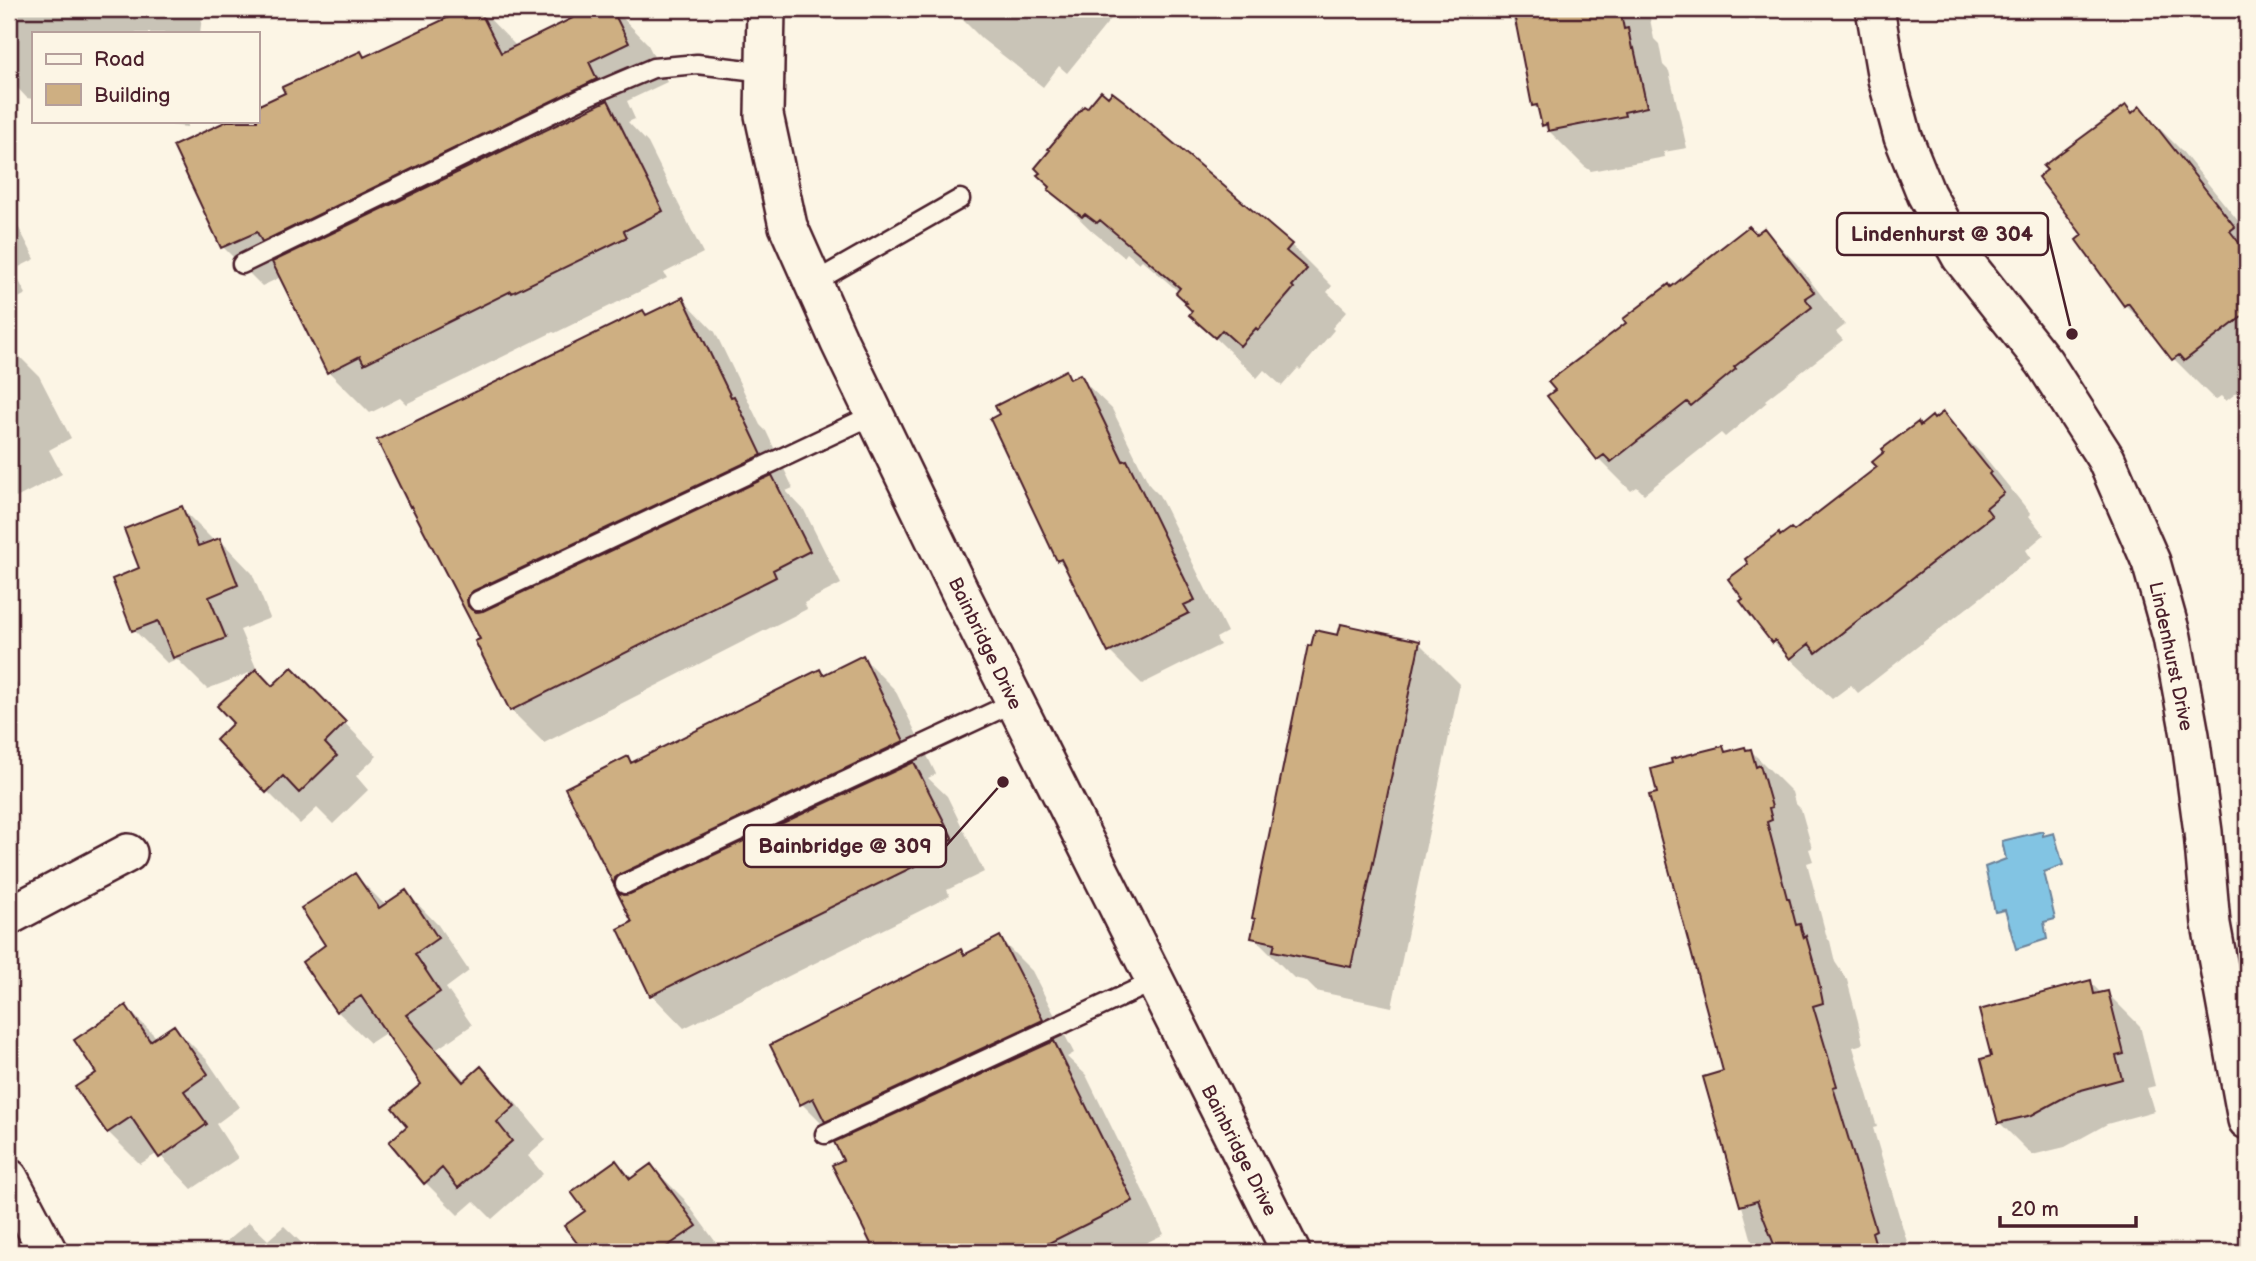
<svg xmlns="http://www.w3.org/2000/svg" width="2256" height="1261" font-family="'Balsamiq Sans',sans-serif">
<rect width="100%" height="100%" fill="#fcf5e5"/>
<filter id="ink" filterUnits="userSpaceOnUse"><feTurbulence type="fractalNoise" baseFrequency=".0143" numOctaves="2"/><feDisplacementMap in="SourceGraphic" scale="14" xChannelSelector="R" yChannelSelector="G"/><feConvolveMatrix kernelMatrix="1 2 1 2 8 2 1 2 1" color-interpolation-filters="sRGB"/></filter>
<g filter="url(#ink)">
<path fill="#82c4e3" stroke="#6c8299" stroke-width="2" d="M2043,831V836L2054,833L2063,865L2044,872L2055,919L2044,922L2047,939L2016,949L2005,910L1995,912L1985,867L2006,859L2002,841Z"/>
<path fill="#0003" d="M9,9H203L200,33H33V99L27,98L9,79Z
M470,9H480L517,47L597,9H614L647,43L667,82L627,101L635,119L628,122L648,143L703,253L664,273L667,278L555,333L553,332L406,404L400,398L370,413L329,372L281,277L262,286L223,247L176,147L231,121H257L361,53L366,58Z
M952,9H1124L1121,12L1118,10L1067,73L1059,66L1043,87L982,39Z
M1511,9H1648L1654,39L1659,44L1663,65L1669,71L1687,148L1664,152L1665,157L1591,171L1584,166L1543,125L1541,113L1533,105L1519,30L1514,25Z
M1108,100L1123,103L1291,245L1332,286L1327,292L1347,311L1332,328L1334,330L1300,370L1298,368L1282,386L1264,370L1257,378L1192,315L1194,311L1179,292L1142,260L1139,263L1127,253L1124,257L1092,231L1050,190L1087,110Z
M2140,109L2181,150L2247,232V385L2226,401L2221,396L2215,400L2174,359L2152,331L2125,305L2085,235L2133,114Z
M137,121H188L187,127Z
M9,209L35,259L13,270L26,294L9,303Z
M1764,230L1796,263L1845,325L1836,332L1843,340L1765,400L1767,402L1725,437L1721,433L1644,494L1637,487L1631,491L1599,459L1671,289Z
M683,299L715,332L760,425L766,431L793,488L786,491L804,510L841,584L804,603L807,609L544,743L511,710L482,640L416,510L647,316Z
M9,346L39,376L71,438L49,450L62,474L16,498L9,491Z
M1065,372L1073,380L1079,377L1112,409L1150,486L1159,495L1227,632L1216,638L1220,645L1142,684L1109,651L1069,571L1058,560Z
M1943,415L1984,456L2031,514L2029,516L2044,535L2026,550L2031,558L1858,693L1851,685L1832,699L1773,642L1759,624L1781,538L1794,533L1879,468L1921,427Z
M181,508L214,541L220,540L252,573L270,618L240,630L257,670L207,689L177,659L167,663L134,630L114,580L141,569Z
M1340,638L1419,643L1460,684L1392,1007L1316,991L1306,981L1294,978L1253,937Z
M862,657L895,690L936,774L928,778L947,796L984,872L947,890L950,896L684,1028L652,995L620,930L635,923L627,896L615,884L567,789L628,758L633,764L820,672L825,676Z
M9,663L19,689L9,693Z
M292,669L377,756L356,776L368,790L333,824L317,808L300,824L267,791L273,688Z
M1722,748L1727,753L1751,751L1792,792L1795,803L1801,809L1812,848L1809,849L1813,861L1807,863L1827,938L1830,941L1835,962L1847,980L1858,1021L1863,1044L1853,1047L1877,1127L1873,1128L1910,1252H1755L1706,1078L1725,1072L1659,795Z
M355,875L386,906L406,892L438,925L469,971L446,988L472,1025L437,1049L466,1082L481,1068L514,1101L546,1140L528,1156L543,1174L492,1219L474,1201L458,1215L425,1182L410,1126L423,1084L387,1032L370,1043L337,1011L328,946Z
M999,938L1032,971L1074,1053L1067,1057L1086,1075L1164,1234L1128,1252H877L835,1166L845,1161V1139L839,1134L834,1136L802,1104L960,951L965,956Z
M2090,982L2102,994L2107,993L2140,1026L2155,1086L2147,1088L2154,1111L2107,1124L2065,1147L2032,1155L2000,1123Z
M126,1007L157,1038L174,1027L207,1060L239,1107L216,1124L238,1158L192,1189L158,1153L140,1164L108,1132L98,1073Z
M616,1162L633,1179L651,1166L684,1199L723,1252H586L567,1226L587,1211Z
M249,1222L268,1240L284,1226L311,1252H214Z"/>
<path fill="#ceaf82" stroke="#4a1f2b" stroke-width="2" d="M466,9H479L501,53L591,9H612L629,43L589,62L597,79L262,242L257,232L221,248L173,146L227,121H257V106L285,93L282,87L361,51L364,57Z
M1513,9H1620L1624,29L1628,28L1632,49L1634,48L1647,107L1624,112L1625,116L1548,131L1547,124L1542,126L1537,105L1532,106Z
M1101,91L1108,97L1112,92L1124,101L1292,244L1286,251L1307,269L1292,286L1294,288L1258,330L1256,328L1240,346L1222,330L1215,338L1189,315L1192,311L1185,304L1187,303L1176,293L1180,288L1100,220L1097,223L1085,214L1082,217L1048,190L1050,187L1037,175L1040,173L1035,168L1050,150L1048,149L1084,106L1087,108Z
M608,100L663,211L624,231L627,237L512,293L511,291L364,364L360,356L327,373L272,262Z
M2126,105L2132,113L2140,106L2235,227L2230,231L2247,253V313L2184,361L2179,355L2172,360L2128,303L2124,306L2076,240L2082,235L2038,177L2047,170L2043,166Z
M1749,226L1756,234L1764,228L1814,292L1805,298L1812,307L1734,367L1736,369L1691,406L1687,402L1611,462L1604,455L1597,460L1547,396L1555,390L1548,382L1626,323L1623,319L1669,284L1671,287Z
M683,297L731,397L734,396L762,455L473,591L467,599L468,606L476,612L483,611L772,475L810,551L773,570L776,577L510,711L475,641L480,639L411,506L410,507L377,440L643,310L646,315Z
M1066,370L1070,379L1080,374L1083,378L1123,461L1127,460L1195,600L1184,605L1189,613L1108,653L1061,559L1057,561L990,419L999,414L995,406Z
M1943,412L1991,472L1989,474L2004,493L1986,508L1992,516L1816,653L1809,644L1790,659L1775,640L1772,643L1758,625L1740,601L1743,599L1728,579L1748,564L1745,559L1779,533L1780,536L1791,528L1794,531L1877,467L1872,462L1884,452L1882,449L1918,422L1920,426L1932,416L1934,419Z
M182,506L198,546L220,538L238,585L209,597L226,638L173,658L158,621L132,631L112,579L139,568L124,529Z
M1341,624L1420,641L1351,967L1273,951L1275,943L1251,938L1255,919L1252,918L1308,645L1311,646L1315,630L1338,635Z
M863,655L904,741L620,874L615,878L614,885L565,788L628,756L631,763L820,669L823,675Z
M292,667L346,722L325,743L337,756L299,793L283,776L266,793L216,740L233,723L217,706L256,669L272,686Z
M1723,746L1725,752L1745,747L1746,750L1751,749L1756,767L1760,765L1772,807L1769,808L1772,820L1767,822L1787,898H1789L1796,925L1800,924L1804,938L1806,936L1818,978L1823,1003L1813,1006L1837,1086L1833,1087L1876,1230L1872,1232L1878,1252H1777L1757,1201L1740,1206L1703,1077L1723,1071L1649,795L1657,793L1651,769L1672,763L1671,759Z
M914,762L953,839L916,857L919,864L650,996L618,929L632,922L617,892L623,895L630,894Z
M355,873L379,908L406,890L438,938L415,954L440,992L406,1015L463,1082L481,1066L515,1106L497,1122L512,1141L458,1188L442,1168L424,1184L389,1142L407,1126L392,1108L421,1084L361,996L336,1012L302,962L325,945L301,908Z
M1000,936L1043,1020L825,1122L813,1098L800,1105L770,1045L961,949L964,955Z
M2091,980L2094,994L2108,991L2124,1054L2116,1056L2122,1079L2074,1092L2032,1115L1998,1123L1981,1059L1991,1056L1979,1010Z
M126,1005L150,1041L174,1025L208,1074L184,1091L207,1124L159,1158L131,1117L107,1133L75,1087L96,1073L74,1040Z
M1054,1041L1133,1201L1031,1252H875L832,1165L843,1160L834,1142Z
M616,1160L630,1179L651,1164L697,1226L659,1252H584L564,1226L585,1211L571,1192Z"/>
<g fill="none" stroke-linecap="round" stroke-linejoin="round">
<g stroke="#4a1f2b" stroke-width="23">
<path id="lane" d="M242,264L587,96L653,68L697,64L765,72
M813,283L960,199
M478,601L875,414
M625,884L1015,702
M825,1134L1155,981"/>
</g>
<g stroke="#4a1f2b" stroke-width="42">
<path id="street" d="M766,9L764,115L788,226L840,343L963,598L1291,1252
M1875,9L1887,79L1896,111L1903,137L1926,194L1961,257L2044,362L2106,459L2151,562L2172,637L2190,735L2203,832L2211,924L2247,1120
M9,916L128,853
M9,1178L48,1252"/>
</g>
<use href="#lane" stroke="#fcf5e5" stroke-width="18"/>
<use href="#street" stroke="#fcf5e5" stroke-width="37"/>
</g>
</g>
<g text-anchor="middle" stroke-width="5" stroke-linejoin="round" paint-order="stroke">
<g font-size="19" fill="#4a1f2b" stroke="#fcf5e5">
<text transform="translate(986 643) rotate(64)" y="7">Bainbridge Drive</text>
<text transform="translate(2172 656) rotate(78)" y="7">Lindenhurst Drive</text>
<text transform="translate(1240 1150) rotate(63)" y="7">Bainbridge Drive</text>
</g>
</g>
<path fill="none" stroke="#4a1f2b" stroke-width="2.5" d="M2072 334L2048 234M1003 782L946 846"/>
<g fill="#4a1f2b" stroke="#fcf5e5" stroke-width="2.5">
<circle cx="2072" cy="334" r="7"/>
<circle cx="1003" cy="782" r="7"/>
</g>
<g fill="#fcf5e5" stroke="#4a1f2b" stroke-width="2.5">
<rect x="1837" y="213" width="211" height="42" rx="7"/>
<rect x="744" y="825" width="202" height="42" rx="7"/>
</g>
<g font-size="21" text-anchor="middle" font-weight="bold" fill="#4a1f2b">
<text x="1942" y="241">Lindenhurst @ 304</text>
<text x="845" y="853">Bainbridge @ 309</text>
</g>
<rect width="2256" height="1261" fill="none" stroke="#fcf5e5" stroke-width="35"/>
<rect x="18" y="18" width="2221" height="1226" fill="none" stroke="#4a1f2b" stroke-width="2.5" filter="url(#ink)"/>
<rect x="32" y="32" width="228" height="91" fill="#fcf5e5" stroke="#b59f9b" stroke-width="2"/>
<rect x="46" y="54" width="35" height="10" fill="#fcf5e5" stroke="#b59f9b" stroke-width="2"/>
<text x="94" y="66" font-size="21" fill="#4a1f2b">Road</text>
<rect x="46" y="84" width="35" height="21" fill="#ceaf82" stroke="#b59f9b" stroke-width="2"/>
<text x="94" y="102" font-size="21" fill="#4a1f2b">Building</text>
<path d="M2000 1216v10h136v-10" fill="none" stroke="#4a1f2b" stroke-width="3.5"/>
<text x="2011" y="1216" font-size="21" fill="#4a1f2b" stroke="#fcf5e5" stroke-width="5" paint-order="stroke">20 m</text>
</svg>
